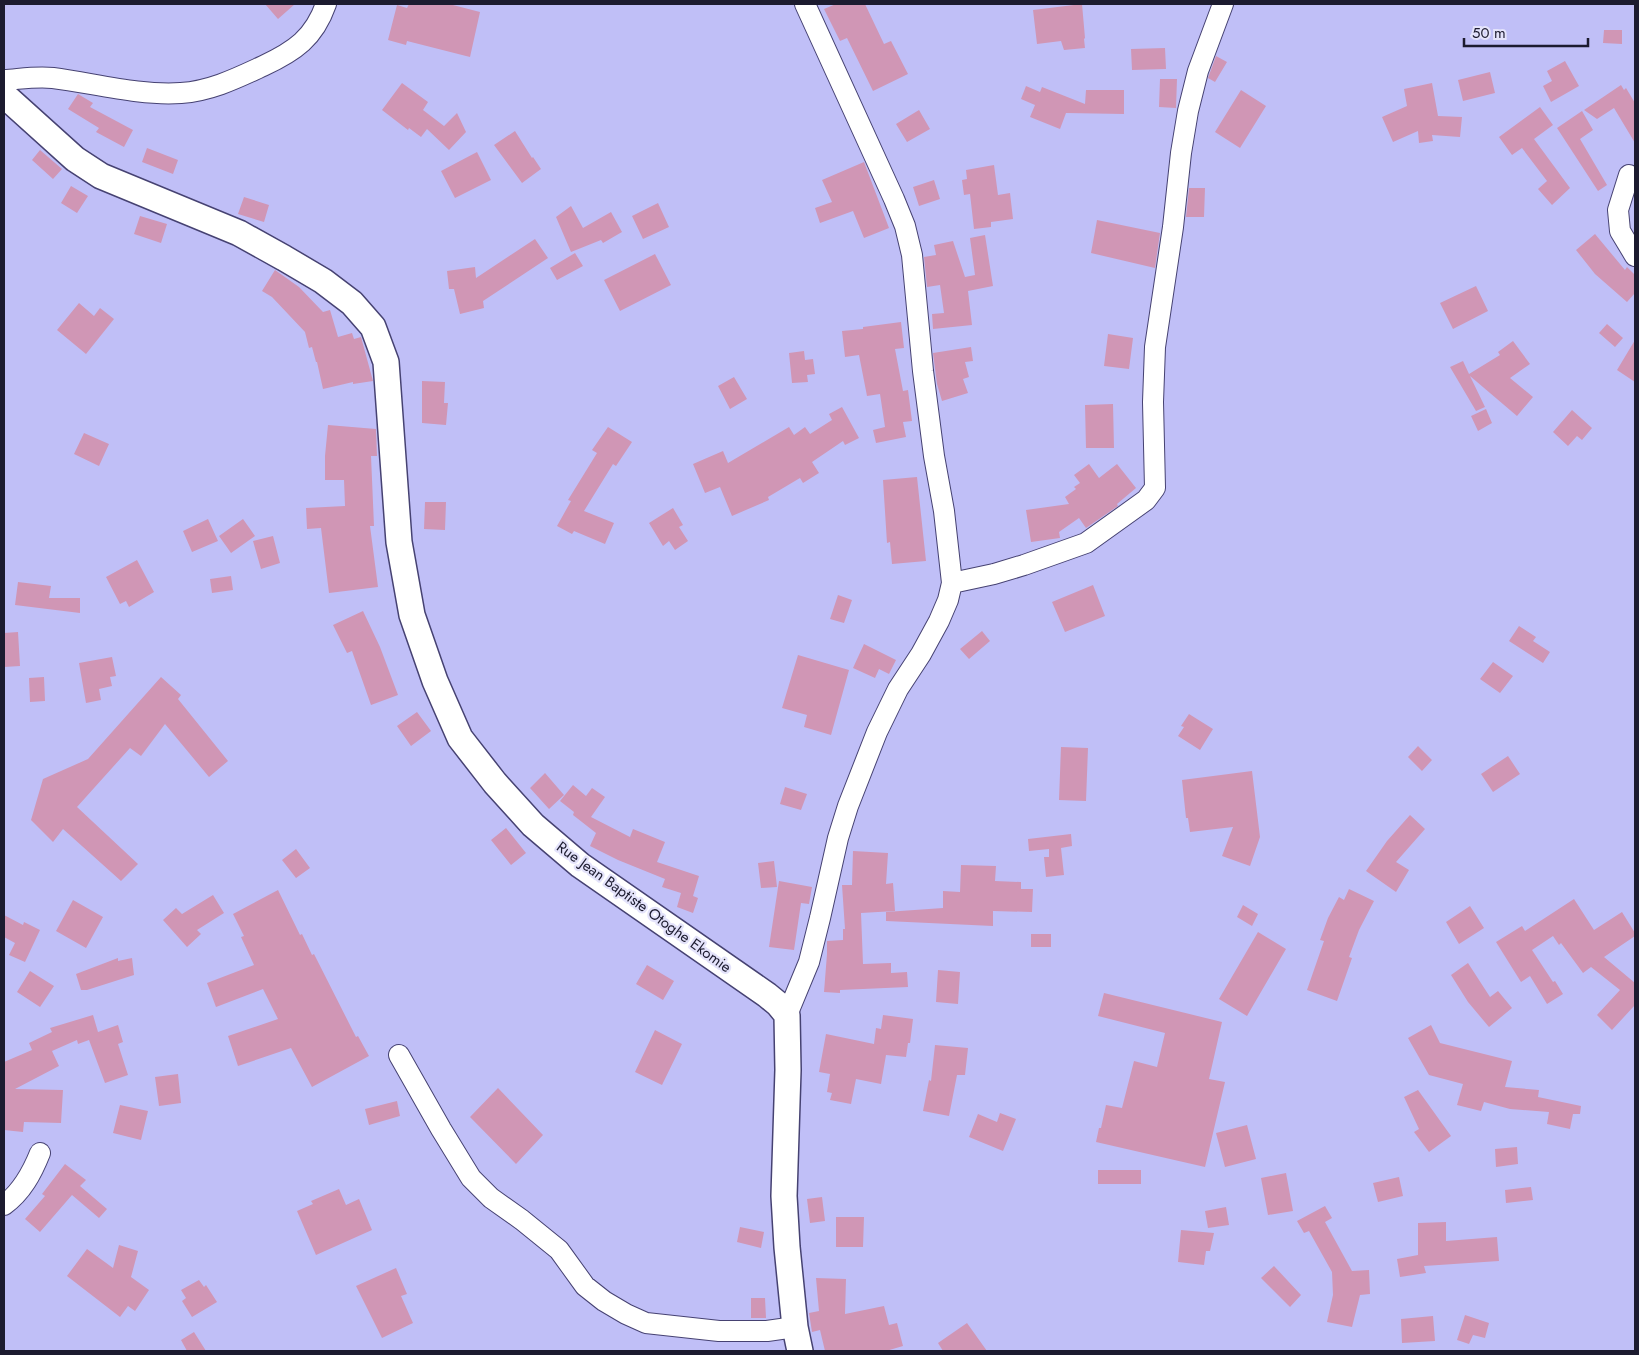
<svg xmlns="http://www.w3.org/2000/svg" width="1639" height="1355" font-family="Jost,sans-serif">
<rect width="100%" height="100%" fill="#c0bff7"/>
<path fill="#d096b5" d="M265,4H295L278,19Z
M409,4H449L480,12L470,57L407,41L406,45L388,40L397,5L407,8Z
M836,4H865L884,44L891,41L908,74L873,91L847,38L840,41L824,9Z
M1082,4L1085,38L1084,39L1085,48L1064,50L1061,41L1037,44L1033,10Z
M1604,30H1622V44L1603,43Z
M1165,48L1166,69L1132,70L1131,49Z
M1216,56L1227,62L1215,82L1208,78Z
M1565,61L1579,86L1551,102L1543,86L1552,81L1547,71Z
M1490,72L1495,93L1463,101L1458,80Z
M1160,79H1177L1176,108L1159,107Z
M402,83L428,102L423,110L444,126L457,113L466,132L449,150L427,129L421,137L409,128L408,130L382,110Z
M1432,83L1438,116L1462,117L1460,137L1432,135L1433,141L1419,143L1418,131L1393,142L1382,117L1407,106L1404,89Z
M1621,85L1624,90L1626,88L1635,103V143L1614,108L1597,119L1584,110Z
M1026,86L1040,92L1042,87L1085,104L1086,90H1124V114L1066,113L1060,129L1030,117L1035,105L1021,99Z
M1241,90L1266,106L1240,148L1215,132Z
M78,94L93,103L90,107L133,130L124,147L96,132L99,128L68,109Z
M1540,107L1553,125L1534,139L1570,188L1552,205L1538,189L1547,181L1522,148L1512,155L1499,137Z
M919,110L930,129L907,142L896,124Z
M1582,111L1593,130L1580,139L1607,185L1598,191L1557,128Z
M515,131L532,158L533,157L541,169L522,183L494,145Z
M147,148L178,160L173,174L142,162Z
M40,150L62,169L53,179L32,160Z
M477,152L491,180L455,198L441,171Z
M864,162L889,228L864,238L853,211L820,223L815,208L832,202L822,180Z
M994,165L998,195L1010,193L1013,219L991,222V227L974,229L970,194L964,195L962,180L967,179L966,170Z
M934,180L940,199L919,206L913,187Z
M71,186L88,196L77,213L61,203Z
M1189,188H1205L1204,217H1186Z
M244,197L269,205L264,222L238,214Z
M658,203L669,227L643,239L632,216Z
M571,206L583,228L611,212L622,232L603,243L601,240L571,252L556,217Z
M140,216L167,224L161,243L134,234Z
M1097,220L1160,233L1155,268L1091,253Z
M1595,234L1625,270L1627,267L1635,275V293L1627,302L1595,274L1576,250Z
M985,235L993,286L968,291L972,325L933,329L932,314L944,313L940,285L927,287L924,257L936,255L934,245L953,241L965,277L975,275L970,238Z
M535,239L548,258L483,301L484,308L460,314L454,289H449L447,271L475,267L476,278Z
M575,253L583,266L557,280L550,268Z
M655,254L671,285L620,311L604,280Z
M275,270L299,287L323,312L330,310L338,337L352,333L354,339L361,337L373,381L353,384V382L323,389L317,362H316L312,347L309,348L305,332L272,297L262,291Z
M1476,286L1488,311L1453,329L1440,303Z
M79,303L94,316L100,308L114,319L86,354L57,330Z
M901,322L904,348L895,349L903,391L908,390L912,421L903,422L906,437L876,443L873,430L885,427L880,394L867,396L859,355L845,357L842,331L863,329V327Z
M1607,324L1623,338L1615,347L1599,333Z
M1108,334L1133,338L1129,369L1104,366Z
M1635,340V382L1617,370Z
M1513,341L1530,364L1510,378L1533,397L1517,416L1470,376L1485,407L1476,411L1450,367L1463,361L1469,374L1500,355L1498,352Z
M971,347L973,361L965,362L969,377L963,379L968,393L942,401L937,384L933,353Z
M804,351L805,360L813,359L815,374L807,375L808,382L792,383L789,353Z
M734,377L747,399L730,409L718,386Z
M422,381L445,382L444,403H448L446,425L422,423Z
M1113,404L1114,448H1086L1085,405Z
M842,407L859,438L845,445L843,441L812,462L819,473L803,483L800,478L768,497L769,500L732,516L720,487L705,493L693,464L723,451L728,463L789,427L794,435L805,427L810,434L832,420L829,414Z
M1486,409L1492,423L1478,431L1471,416Z
M1572,410L1592,428L1582,440L1577,436L1568,446L1553,432Z
M328,425L376,429L377,456H371L374,526H370L378,587L329,593L321,528L307,529L306,508L345,506L344,480H325V456Z
M608,427L632,442L616,466L613,464L584,511L614,523L605,544L574,531L572,534L557,526L571,501L568,500L597,453L592,450Z
M84,433L109,444L99,466L74,454Z
M1089,464L1099,478L1117,464L1136,488L1117,504L1118,506L1086,528L1079,518L1059,532L1060,538L1031,542L1026,510L1069,504L1065,497L1076,489L1074,487L1080,483L1074,475Z
M917,477L926,561L892,564L890,542L887,543L883,480Z
M425,502H446L445,530L424,529Z
M673,508L683,525L679,527L688,541L675,550L669,541L663,546L649,523Z
M208,519L218,541L192,552L183,531Z
M243,519L255,536L231,553L219,536Z
M273,536L280,563L261,569L253,541Z
M137,560L154,592L129,607L126,601L120,604L106,577Z
M231,576L233,590L212,593L210,579Z
M18,582L51,586L49,598H80V613L15,605Z
M1093,585L1105,616L1065,632L1052,602Z
M838,595L852,600L844,623L830,619Z
M363,611L380,647L398,695L371,705L352,651L347,653L333,625Z
M1519,626L1536,637L1533,641L1550,652L1543,663L1509,641Z
M982,631L990,641L969,659L960,649Z
M18,632L20,666L4,667V633Z
M864,644L896,660L889,674L879,669L875,678L853,668Z
M798,655L849,670L831,735L804,727L807,715L782,708Z
M112,657L116,676L110,677L112,686L99,689L101,700L86,703L79,663Z
M1493,662L1513,676L1500,693L1480,679Z
M44,677L45,701L30,702L29,678Z
M161,677L181,695L178,699L228,761L209,777L165,724L141,756L130,748L77,807L138,864L121,881L63,829L53,842L31,820L43,779L88,759Z
M417,712L431,731L411,746L397,726Z
M1189,714L1213,729L1200,750L1178,736L1184,727L1181,726Z
M1418,746L1432,760L1422,771L1408,757Z
M1061,747L1088,748L1086,801L1059,800Z
M1508,756L1520,774L1493,792L1481,774Z
M1252,771L1260,837L1250,866L1222,856L1233,827L1190,832L1188,818H1186L1182,780Z
M545,773L564,795L549,809L530,788Z
M573,785L586,796L592,788L605,797L591,817L630,837L633,829L665,842L657,862L699,876L693,896L698,898L693,913L677,907L681,893L662,887L665,879L618,860L590,846L596,833L573,815L574,812L560,801Z
M785,787L807,794L801,810L780,804Z
M1410,815L1425,829L1396,862L1409,870L1396,892L1366,871L1387,841Z
M506,828L526,853L511,865L491,840Z
M1071,834L1072,846L1061,848L1064,875L1046,877L1044,857H1049V849L1029,851L1028,839Z
M296,849L310,868L296,878L282,860Z
M853,851L888,853L886,884L893,883L895,911L861,913L863,964L891,963V973L907,972L908,987L840,990V993L824,992L827,954V941L843,940V929H845L842,885H852Z
M774,861L777,887L761,888L758,863Z
M961,865L996,866L995,881L1021,882V889H1033L1032,912L993,911V926L886,921V912L943,908V891L960,892Z
M779,881L812,887L809,904L801,903L794,950L769,947Z
M1349,889L1374,901L1359,930L1349,957L1352,958L1337,1001L1307,990L1324,941L1320,940L1328,918L1339,897L1344,900Z
M278,890L300,935L302,934L312,955L314,954L356,1037L358,1036L369,1056L312,1087L291,1048L238,1066L228,1036L278,1019L263,989L216,1007L207,983L254,965L241,937L244,936L233,914Z
M213,895L224,913L197,930L201,934L187,947L163,920L176,908L182,914Z
M1574,899L1594,930L1622,912L1635,933V936L1604,957L1635,983V1005L1612,1030L1597,1015L1620,990L1591,967L1583,973L1561,943L1559,945L1553,936L1532,950L1553,982L1555,981L1563,994L1547,1004L1530,976L1521,982L1496,942L1522,926L1525,931Z
M73,900L103,917L86,948L56,931Z
M1243,905L1258,914L1252,926L1237,917Z
M1470,906L1484,928L1459,944L1446,922Z
M4,915L23,925L24,922L40,930L25,962L9,955L15,943L4,937Z
M1258,932L1286,949L1247,1016L1219,999Z
M1031,934H1051V947H1031Z
M118,958V961L132,958L134,975L87,990H81L76,974Z
M1468,963L1490,997L1498,991L1512,1008L1489,1027L1468,1002L1451,975Z
M647,965L674,981L663,1000L636,984Z
M938,970L960,972L958,1004L936,1002Z
M30,971L54,986L40,1007L17,992Z
M1104,993L1222,1022L1209,1079L1225,1082L1205,1167L1096,1142L1099,1128H1101L1106,1105L1122,1108L1134,1061L1157,1067L1165,1033L1098,1016Z
M93,1015L98,1032L118,1025L123,1042L118,1044L128,1075L105,1083L89,1040L78,1044L77,1040L52,1051L59,1066L15,1089L63,1090L61,1123L24,1122L23,1132L4,1130V1062L32,1050L29,1043L52,1032L50,1028Z
M883,1015L913,1019L910,1043H908L906,1057L886,1055L881,1084L856,1079L851,1104L830,1100L832,1093L827,1092L830,1074L819,1072L826,1034L874,1044L876,1028L881,1029Z
M1431,1025L1440,1043L1512,1061L1505,1087L1539,1090L1538,1097L1581,1106L1580,1114H1573L1570,1129L1547,1124L1549,1112L1510,1109L1484,1102L1481,1111L1457,1105L1463,1084L1429,1075L1408,1038Z
M655,1030L682,1044L662,1085L635,1072Z
M935,1045L968,1048L965,1075H957L949,1116L923,1111L929,1080L931,1081Z
M178,1074L181,1103L159,1106L155,1077Z
M498,1088L543,1135L516,1164L470,1117Z
M1418,1090L1451,1136L1429,1152L1414,1132L1419,1129L1404,1097Z
M397,1101L400,1116L369,1125L365,1109Z
M120,1105L148,1111L141,1140L113,1133Z
M1000,1113L1016,1119L1003,1151L969,1137L978,1114L997,1122Z
M1247,1125L1256,1159L1225,1167L1216,1133Z
M1517,1147L1518,1164L1496,1167L1495,1149Z
M65,1164L86,1180L80,1186L107,1209L99,1218L72,1195L40,1232L25,1219L45,1196L42,1194Z
M1098,1170H1141V1184H1098Z
M1286,1173L1293,1211L1268,1215L1261,1178Z
M1399,1177L1403,1196L1378,1202L1373,1183Z
M1531,1187L1533,1200L1506,1203L1505,1190Z
M339,1189L346,1205L359,1199L372,1230L316,1255L297,1211L313,1204L311,1201Z
M822,1197L825,1221L810,1223L807,1199Z
M1325,1206L1332,1218L1325,1222L1352,1271L1369,1270L1370,1294L1360,1295L1352,1327L1327,1322L1333,1295L1332,1272L1309,1231L1304,1233L1297,1221Z
M1226,1207L1229,1225L1208,1228L1205,1211Z
M836,1217H864L863,1247H836Z
M1446,1222V1241L1497,1237L1499,1261L1424,1266L1426,1273L1400,1277L1397,1259L1418,1255V1223Z
M740,1227L764,1232L761,1248L737,1242Z
M1181,1230L1214,1233L1210,1251H1206L1204,1265L1178,1262Z
M119,1245L138,1251L131,1277L149,1290L135,1311L128,1306L120,1317L67,1276L87,1249L113,1268Z
M1274,1266L1301,1295L1290,1307L1261,1278Z
M396,1268L407,1294L401,1296L413,1323L382,1338L356,1286Z
M816,1278L846,1279L845,1314L884,1306L889,1325L897,1323L903,1346L886,1351H825L820,1330L812,1332L809,1313L819,1311Z
M199,1280L204,1287L206,1285L217,1302L192,1317L182,1301L186,1298L181,1290Z
M751,1298H765L766,1318H751Z
M1465,1315L1489,1323L1485,1338L1473,1335L1469,1344L1457,1340Z
M1433,1316L1435,1341L1402,1343L1401,1319Z
M967,1323L987,1351H943L938,1343Z
M194,1332L206,1351H187L181,1340Z"/>
<g fill="none" stroke-linecap="round" stroke-linejoin="round">
<g stroke="#464272" stroke-width="22">
<path id="minor" d="M4,80C20,79 37,76 53,78C93,83 140,96 181,93C211,91 237,78 263,66C295,51 314,38 326,4
M1629,175L1618,210L1620,231L1635,256
M952,583L994,574L1024,565L1086,543L1146,500L1155,488L1153,402L1155,347L1173,227L1181,153L1188,111L1198,71L1223,4
M787,1015L809,962L820,918L838,838L848,806L877,732L898,689L921,654L939,621L948,600L952,583L944,511L934,456L923,371L912,255L905,226L894,199L805,4
M399,1055L441,1129L471,1178L491,1198L522,1220L559,1250L585,1286L604,1301L626,1314L646,1323L719,1331H767L795,1327
M4,1205C22,1192 32,1173 40,1153"/>
</g>
<g stroke="#464272" stroke-width="28">
<path id="tertiary" d="M4,95L75,159L101,176L239,233L284,258L323,281L352,303L373,327L386,362L399,542L412,615L435,681L460,738L495,783L533,825L580,865L767,995L778,1004L787,1015L788,1070L784,1196L787,1247L795,1327L800,1351"/>
</g>
<use href="#minor" stroke="#fff" stroke-width="20"/>
<use href="#tertiary" stroke="#fff" stroke-width="25"/>
</g>
<g text-anchor="middle" stroke-width="4.5" stroke-linejoin="round" paint-order="stroke">
<g font-size="15" fill="#1c1b2f" stroke="#e4e3fb">
<text transform="translate(644 907) rotate(36)" y="5">Rue Jean Baptiste Otoghe Ekomie</text>
</g>
</g>
<rect width="1639" height="1355" fill="none" stroke="#1c1b2f" stroke-width="10"/>
<path d="M1464 38v8h124v-8" fill="none" stroke="#1c1b2f" stroke-width="2.5"/>
<text x="1472" y="38" font-size="15" fill="#1c1b2f" stroke="#e4e3fb" stroke-width="4" paint-order="stroke">50 m</text>
</svg>
